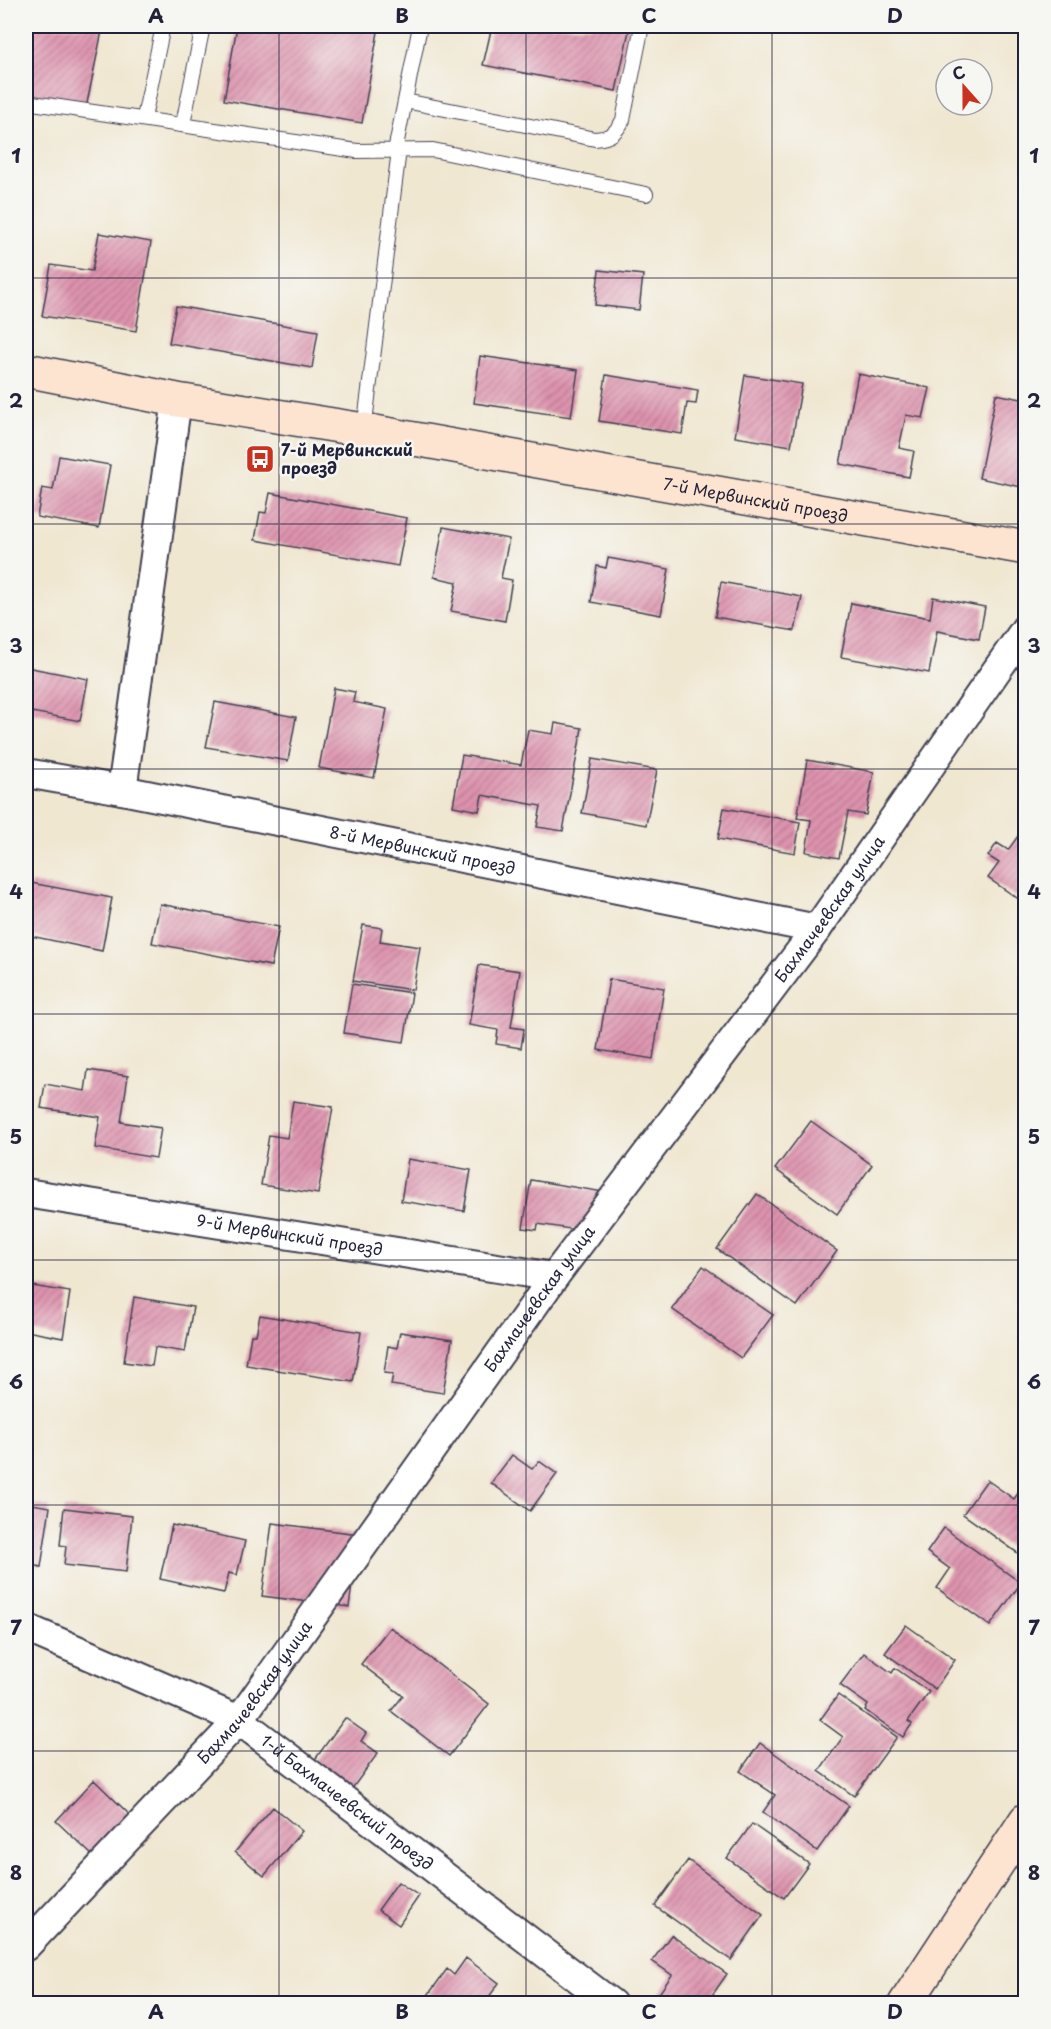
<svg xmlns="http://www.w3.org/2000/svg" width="1051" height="2029" font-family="'Playpen Sans',sans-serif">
<defs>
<pattern id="building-hatch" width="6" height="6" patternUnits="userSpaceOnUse" patternTransform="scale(1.5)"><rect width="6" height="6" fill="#de93ae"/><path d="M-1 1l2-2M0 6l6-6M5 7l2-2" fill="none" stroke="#b4788f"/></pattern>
</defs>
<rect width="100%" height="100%" fill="#f6f6f2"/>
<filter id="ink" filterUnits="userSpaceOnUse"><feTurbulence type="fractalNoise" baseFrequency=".0167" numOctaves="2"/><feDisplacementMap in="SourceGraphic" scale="12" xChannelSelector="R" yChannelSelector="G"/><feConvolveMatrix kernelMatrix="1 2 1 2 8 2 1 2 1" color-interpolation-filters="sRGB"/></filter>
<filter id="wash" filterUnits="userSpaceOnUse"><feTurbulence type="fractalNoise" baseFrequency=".008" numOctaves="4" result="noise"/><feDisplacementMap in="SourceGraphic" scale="24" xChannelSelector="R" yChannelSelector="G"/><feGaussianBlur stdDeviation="1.35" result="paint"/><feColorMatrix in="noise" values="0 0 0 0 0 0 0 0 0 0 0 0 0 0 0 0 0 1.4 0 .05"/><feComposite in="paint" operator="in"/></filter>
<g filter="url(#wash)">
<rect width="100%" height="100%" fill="#f0e7d1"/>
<g id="blocks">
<path fill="url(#building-hatch)" d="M26,26H103L86,108L26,96Z
M237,26H379L362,123L224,100Z
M492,26H630L616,91L483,65Z
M99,233L151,242L136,331L42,316L51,265L92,271Z
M599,270L643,275L639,310L595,305Z
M176,306L318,331L312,368L169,343Z
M480,356L578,370L571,417L474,403Z
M858,374L930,388L923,418L906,415L899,448L914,451L909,477L840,464Z
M606,375L698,390L696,404L687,403L682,434L599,421Z
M745,375L802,384L791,446L735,437Z
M996,394L1026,400V488L979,478Z
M59,456L110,465L99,528L37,517L42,488L53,490Z
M270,493L407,518L398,566L255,540L260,512L266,513Z
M443,527L509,539L501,578L512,580L505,621L451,611L457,582L434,577Z
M608,558L669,569L661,615L591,602L597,566L606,568Z
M721,582L802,597L795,631L715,617Z
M933,597L985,607L979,639L937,631L929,673L841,657L851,603L930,618Z
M26,667L88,679L80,721L26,711Z
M334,688L355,692L353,702L387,709L374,778L319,768Z
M215,702L296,717L288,761L206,747Z
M555,723L582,728L563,831L537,827L541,806L482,795L479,811L453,806L462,755L521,765L528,730L553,734Z
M592,759L657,770L646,825L582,813Z
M807,760L874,772L866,815L848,812L839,858L806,852L811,820L797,818Z
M724,808L800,822L795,853L718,839Z
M1024,828L1026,830V904L988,878L999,863L988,856L997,843L1008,850Z
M31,883L112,898L102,951L26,935V910Z
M160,904L279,927L271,966L152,943Z
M363,925L382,928L380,941L420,947L413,990L353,981Z
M479,965L520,971L511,1027L524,1029L521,1048L496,1044L498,1030L469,1025Z
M609,979L664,988L653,1059L598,1050Z
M352,984L412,993L404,1042L344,1033Z
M88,1070L128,1076L121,1122L161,1128L156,1158L95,1148L100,1117L41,1108L45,1084L85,1091Z
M293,1101L333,1107L318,1194L261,1185L269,1135L287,1138Z
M811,1121L872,1165L837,1214L775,1169Z
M408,1159L471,1170L464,1211L401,1201Z
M531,1180L610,1193L603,1234L538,1224L537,1230L523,1228Z
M757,1194L837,1251L797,1306L717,1249Z
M703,1266L773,1315L741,1358L672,1309Z
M26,1285L70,1292L63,1338L26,1331Z
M134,1297L193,1307L185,1352L155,1347L152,1366L124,1362Z
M260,1315L361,1332L353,1382L246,1365L251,1335H256Z
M1026,1328V1342L1019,1337Z
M400,1332L452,1340L443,1393L391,1385L393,1374L384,1373L388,1346L397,1348Z
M512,1455L532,1469L539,1461L557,1474L530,1511L491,1483Z
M987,1480L1014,1499L1019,1492L1026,1496V1559L963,1514Z
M26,1503L50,1507L41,1567L26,1564Z
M64,1508L132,1516L126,1572L64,1565L66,1546L60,1545Z
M272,1523L359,1534L349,1607L262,1596Z
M172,1525L245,1541L237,1575L229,1573L224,1593L160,1579Z
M944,1528L1021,1583L990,1626L937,1588L950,1569L927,1552Z
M906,1625L955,1660L935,1689L885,1653Z
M390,1627L489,1704L449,1756L391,1711L403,1696L361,1664Z
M864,1653L892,1673L895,1668L929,1692L908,1721L912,1724L903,1737L865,1710L868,1705L840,1685Z
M838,1695L897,1737L854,1796L819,1771L843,1737L820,1720Z
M345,1718L366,1733L361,1741L378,1753L351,1790L313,1762Z
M760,1743L849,1806L817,1851L763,1812L775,1795L740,1771Z
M94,1780L131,1816L93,1856L56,1821Z
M273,1807L302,1831L264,1876L235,1852Z
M752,1824L809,1864L784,1898L727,1858Z
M688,1860L763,1915L731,1960L655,1906Z
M398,1882L419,1896L399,1925L378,1910Z
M671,1935L727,1974L706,2004H665L656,1998L672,1975L652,1961Z
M466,1958L499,1983L484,2004H465L461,2001L459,2004H440L428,1995L447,1969L454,1975Z"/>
</g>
</g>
<g filter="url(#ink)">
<use href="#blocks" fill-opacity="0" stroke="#414052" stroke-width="1.5"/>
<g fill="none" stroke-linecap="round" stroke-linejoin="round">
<g stroke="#414052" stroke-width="16">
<path id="lane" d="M405,101L595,139C610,138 616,133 623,120L642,26
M26,102L357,151L433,150L646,194
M144,118L163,26
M183,124L203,26
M395,151L420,26
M364,430L399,150"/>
</g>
<g stroke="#414052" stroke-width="32">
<g id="street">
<path id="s1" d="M26,773L122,790L817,929"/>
<path d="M122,790L177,400"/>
<path id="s2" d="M26,1193L554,1277"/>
<path id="s3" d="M26,1628L239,1720L612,2004"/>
<path id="s4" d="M26,1946L239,1720L554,1277L817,929L1026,628"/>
</g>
</g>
<g stroke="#414052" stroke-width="36">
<g id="secondary">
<path id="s5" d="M26,370L177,400L364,430L1026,548"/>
<path d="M905,2004L1026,1820"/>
</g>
</g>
<use href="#lane" stroke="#fff" stroke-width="14"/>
<use href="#street" stroke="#fff" stroke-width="28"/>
<use href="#secondary" stroke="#fde4d1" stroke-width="33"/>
</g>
</g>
<path fill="none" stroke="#22223b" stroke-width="1.5" stroke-opacity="0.55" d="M279,26V2004M526,26V2004M772,26V2004M26,278H1026M26,524H1026M26,769H1026M26,1014H1026M26,1260H1026M26,1505H1026M26,1751H1026"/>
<defs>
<g id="bus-square" transform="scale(1.5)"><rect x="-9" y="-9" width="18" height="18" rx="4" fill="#c8321e" stroke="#f6f6f2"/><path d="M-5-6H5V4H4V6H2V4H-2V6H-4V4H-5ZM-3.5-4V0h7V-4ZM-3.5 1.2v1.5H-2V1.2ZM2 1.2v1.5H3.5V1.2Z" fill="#fff"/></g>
</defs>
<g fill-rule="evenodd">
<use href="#bus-square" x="260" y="459"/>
</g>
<g text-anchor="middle" stroke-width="5" stroke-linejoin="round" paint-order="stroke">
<g font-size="16" font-weight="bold" fill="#22223b" stroke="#f6f6f2" text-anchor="start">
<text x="281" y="456">7-й Мервинский<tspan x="281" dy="18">проезд</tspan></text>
</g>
<g font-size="16" fill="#22223b" stroke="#f6f6f2">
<text dy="6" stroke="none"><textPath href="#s5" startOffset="741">7-й Мервинский проезд</textPath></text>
<text dy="6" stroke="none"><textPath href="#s1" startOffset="404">8-й Мервинский проезд</textPath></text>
<text dy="6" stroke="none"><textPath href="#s4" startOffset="1314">Бахмачеевская улица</textPath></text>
<text dy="6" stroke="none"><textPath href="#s2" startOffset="267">9-й Мервинский проезд</textPath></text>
<text dy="6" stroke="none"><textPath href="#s4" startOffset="828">Бахмачеевская улица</textPath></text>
<text dy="6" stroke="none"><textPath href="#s4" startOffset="342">Бахмачеевская улица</textPath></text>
<text dy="6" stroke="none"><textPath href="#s3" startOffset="368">1-й Бахмачеевский проезд</textPath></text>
</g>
</g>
<rect width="1051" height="2029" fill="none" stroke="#f6f6f2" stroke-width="66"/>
<g transform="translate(964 87) rotate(339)"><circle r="28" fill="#f6f6f2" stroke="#a1a1a9" stroke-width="1.5"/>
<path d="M0-4.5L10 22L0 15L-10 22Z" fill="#c8321e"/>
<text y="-9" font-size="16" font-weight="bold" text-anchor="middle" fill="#22223b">С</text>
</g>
<rect x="33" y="33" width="985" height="1963" fill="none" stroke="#22223b" stroke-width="2"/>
<g font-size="20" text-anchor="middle" font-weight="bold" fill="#22223b">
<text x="156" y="23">A</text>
<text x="402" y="23">B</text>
<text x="649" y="23">C</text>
<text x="895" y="23">D</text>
<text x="16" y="163">1</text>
<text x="1034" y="163">1</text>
<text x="16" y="408">2</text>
<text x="1034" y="408">2</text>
<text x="16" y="653">3</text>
<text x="1034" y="653">3</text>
<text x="16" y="899">4</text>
<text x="1034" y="899">4</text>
<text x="16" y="1144">5</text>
<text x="1034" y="1144">5</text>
<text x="16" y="1389">6</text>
<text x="1034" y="1389">6</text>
<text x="16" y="1635">7</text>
<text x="1034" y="1635">7</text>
<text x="16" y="1880">8</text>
<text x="1034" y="1880">8</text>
<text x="156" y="2019">A</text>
<text x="402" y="2019">B</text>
<text x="649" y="2019">C</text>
<text x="895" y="2019">D</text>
</g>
</svg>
